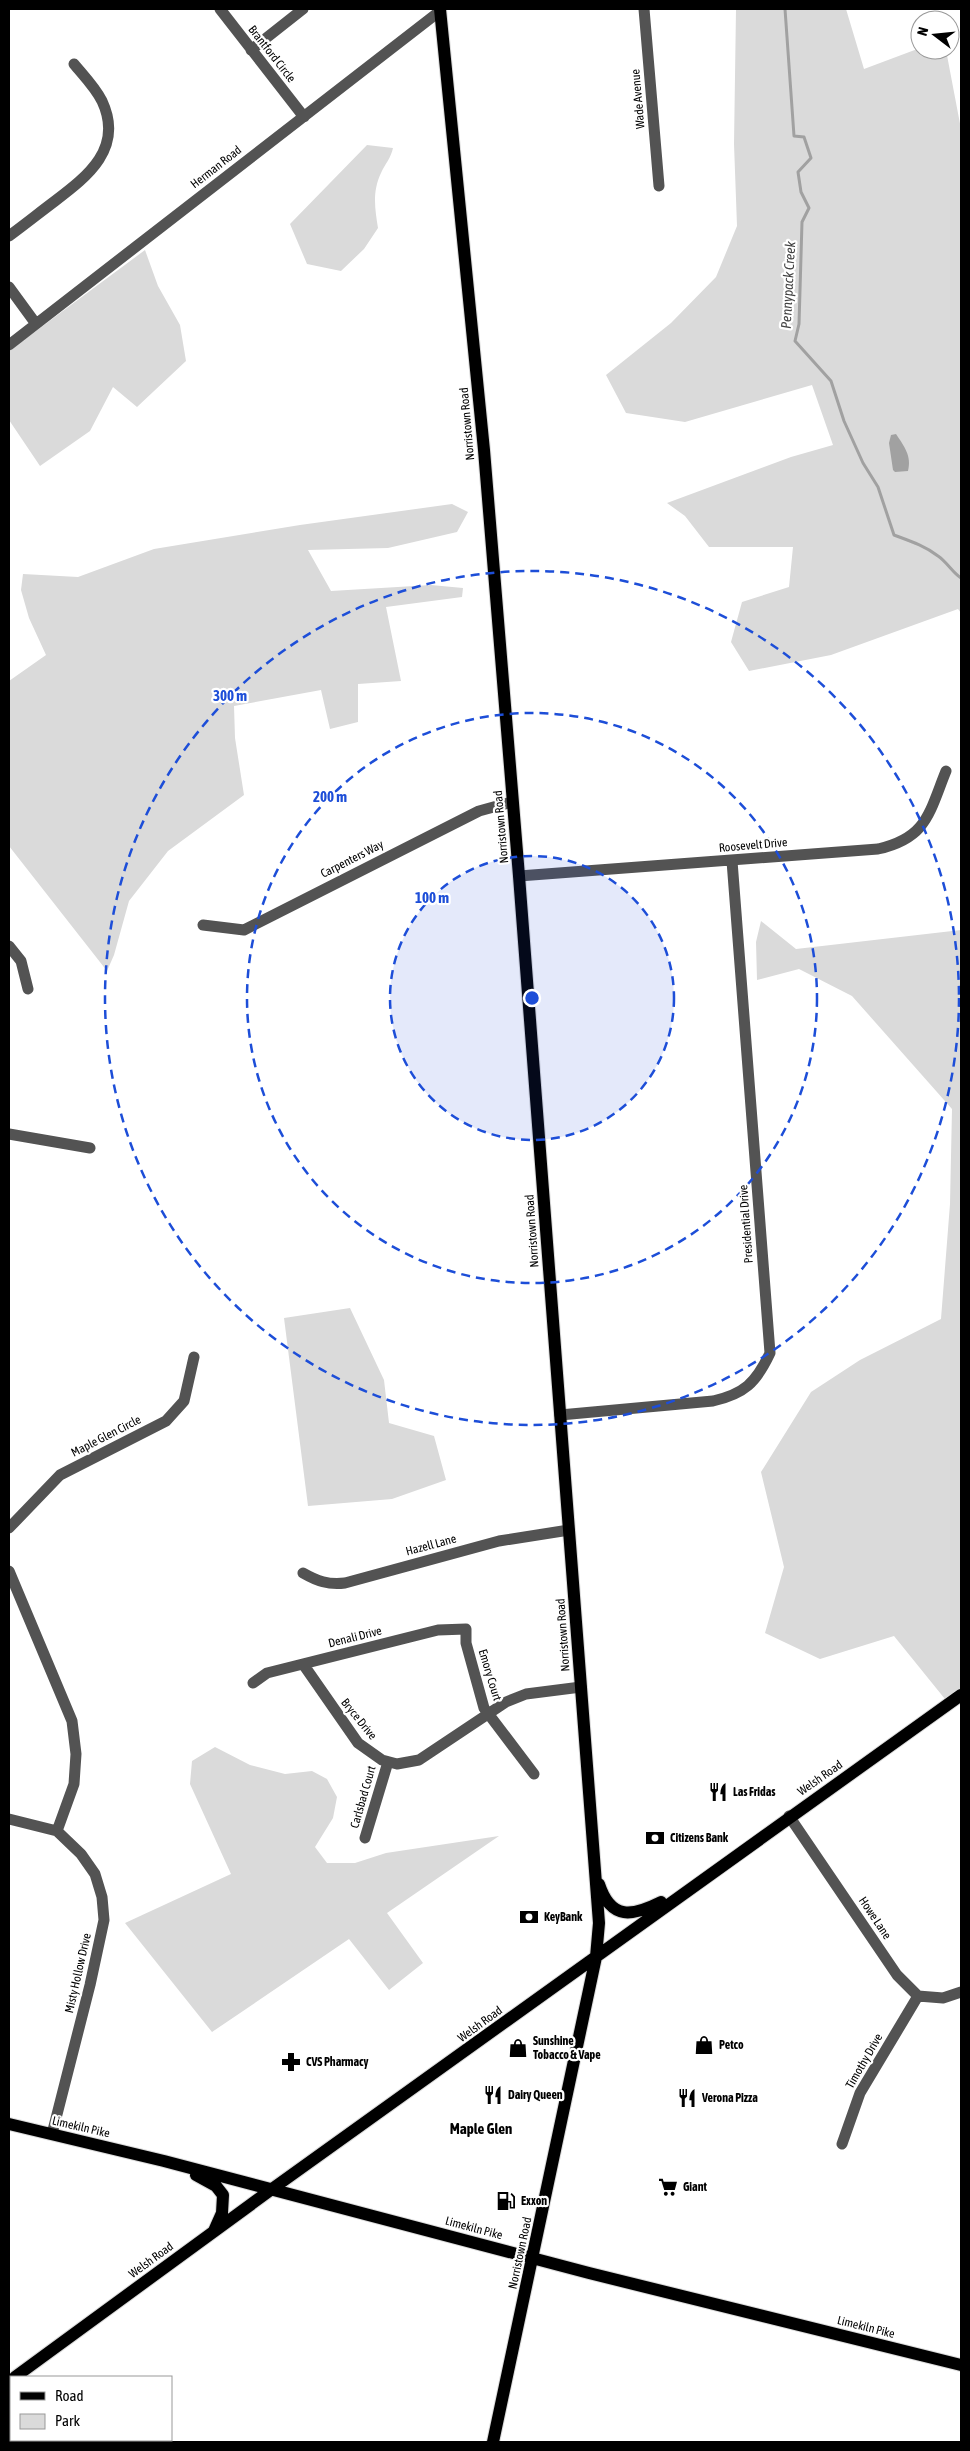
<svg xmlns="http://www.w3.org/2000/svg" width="970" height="2451" font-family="'Asap Condensed',sans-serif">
<rect width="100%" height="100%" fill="#fff"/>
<path fill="#dadada" d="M736,9H846L864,69L920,48V50H946L961,129V613L958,609L831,655L749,671L731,642L742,602L789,587L793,547H709L685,516L667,503L791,457L833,445L812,385L685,422L626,413L606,375L671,323L716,277L737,226L734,144Z
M367,145L393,148C391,158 385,164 381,173C372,192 375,209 378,228L364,249L341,271L307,264L290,224Z
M145,250L158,286L180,325L186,361L137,407L113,387L90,431L40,466L9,420V351Z
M452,504L468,512L457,532L388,548L308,550L331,591L431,585L463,588L462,597L386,607L401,681L358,684V722L330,729L321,690L234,706L235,738L244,795L168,851L129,901L114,955L107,971L9,846V681L46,655L29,618L21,590L23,574L78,577L154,549L300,525Z
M761,921L796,949L961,930V1695L949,1704L894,1636L820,1659L765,1633L784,1567L761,1472L811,1392L860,1360L941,1319L950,1204L952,1109L852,996L799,969L757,980L756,942Z
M350,1308L384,1380L389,1423L434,1436L446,1480L392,1499L308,1506L284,1318Z
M215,1747L250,1765L285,1774L312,1771L327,1779L337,1797L333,1818L315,1847L327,1863H355L386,1853L499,1836L387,1913L423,1963L389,1990L349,1939L212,2032L125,1923L231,1874L190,1784L192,1761Z"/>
<path fill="#a1a1a1" d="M896,434C904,446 912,456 908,471L895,472L893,470L889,443L891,435Z"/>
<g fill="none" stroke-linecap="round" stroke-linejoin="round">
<path stroke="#a1a1a1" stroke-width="3" d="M785,9L794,136L804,137L811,158L798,172L801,192L809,208L802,222L799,324L795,341L831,381L844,421L863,463L878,487L894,535C910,541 925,546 938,556C947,562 952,572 961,578"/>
<g stroke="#dbdbdb" stroke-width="14">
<path id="major" d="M440,9L484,450L519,876L599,1923L596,1957L493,2442
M599,1884C611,1921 633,1916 661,1902
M9,2124L164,2161L589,2273L961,2365
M196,2175L216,2186L223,2195L222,2213L214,2231
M15,2377L272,2189L961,1695"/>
</g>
<path stroke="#535353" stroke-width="11" d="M220,9L304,117
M644,9L659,186
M251,50L303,9
M9,236C24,225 39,213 55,201C88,176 124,148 102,101C95,87 83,75 74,64
M9,287L36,324
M9,345L440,11
M519,876L878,849C927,838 929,813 946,771
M203,925L244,930L479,811L512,802
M9,946L21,961L28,989
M9,1134L90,1148
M560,1415L713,1401C744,1394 756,1383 770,1353L732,861
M9,1528L60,1475L166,1421L184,1401L194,1357
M9,1571L72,1721L76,1754L74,1784L57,1831
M303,1573C317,1581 328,1585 345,1583L499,1541L569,1530
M303,1664L358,1743L382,1760L397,1764L419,1760L506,1702L526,1694L581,1687
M253,1683L267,1673L438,1630L466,1629V1643L484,1708L534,1774
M789,1816L897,1975L918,1996L943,1998L961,1992
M9,1819L57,1831L81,1854L95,1874L102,1897L104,1920L90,1985L52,2134
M365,1838L388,1762
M842,2144L860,2093L918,1996"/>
<use href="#major" stroke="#000" stroke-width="12"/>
</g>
<circle cx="532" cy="998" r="142" fill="#1d4ed8" fill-opacity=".12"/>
<g fill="none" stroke="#1d4ed8" stroke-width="2.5" stroke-dasharray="9 6">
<circle cx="532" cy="998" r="142"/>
<circle cx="532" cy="998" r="285"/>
<circle cx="532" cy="998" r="427"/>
</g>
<defs>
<g id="restaurant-bare" transform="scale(1.5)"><path d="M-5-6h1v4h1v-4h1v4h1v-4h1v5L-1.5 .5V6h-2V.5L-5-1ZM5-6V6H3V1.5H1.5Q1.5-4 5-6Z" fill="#000" stroke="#fff" stroke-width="2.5" paint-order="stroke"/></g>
<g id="bank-bare" transform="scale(1.5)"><path d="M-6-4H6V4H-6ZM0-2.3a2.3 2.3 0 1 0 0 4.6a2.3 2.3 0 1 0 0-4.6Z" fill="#000" stroke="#fff" stroke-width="2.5" paint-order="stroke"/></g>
<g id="shop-bare" transform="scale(1.5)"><path d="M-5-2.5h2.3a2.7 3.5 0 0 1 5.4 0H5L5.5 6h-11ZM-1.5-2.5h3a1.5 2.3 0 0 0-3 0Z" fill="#000" stroke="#fff" stroke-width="2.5" paint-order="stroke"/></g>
<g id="pharmacy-bare" transform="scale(1.5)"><path d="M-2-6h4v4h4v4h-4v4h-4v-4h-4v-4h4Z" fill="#000" stroke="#fff" stroke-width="2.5" paint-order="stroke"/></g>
<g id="supermarket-bare" transform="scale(1.5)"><path d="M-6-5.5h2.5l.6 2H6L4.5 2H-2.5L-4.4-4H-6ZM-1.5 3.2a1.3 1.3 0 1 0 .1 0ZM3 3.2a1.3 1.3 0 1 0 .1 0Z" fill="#000" stroke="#fff" stroke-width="2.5" paint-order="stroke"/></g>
<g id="fuel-bare" transform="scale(1.5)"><path d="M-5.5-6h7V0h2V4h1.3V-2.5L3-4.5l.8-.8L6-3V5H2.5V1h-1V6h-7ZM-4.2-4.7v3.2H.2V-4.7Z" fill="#000" stroke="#fff" stroke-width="2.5" paint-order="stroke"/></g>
</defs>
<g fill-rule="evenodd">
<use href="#restaurant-bare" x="718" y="1792"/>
<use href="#bank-bare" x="655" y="1838"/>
<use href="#bank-bare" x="529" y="1917"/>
<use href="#shop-bare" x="704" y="2045"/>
<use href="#shop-bare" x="518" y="2048"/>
<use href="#pharmacy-bare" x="291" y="2062"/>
<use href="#restaurant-bare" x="493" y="2095"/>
<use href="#restaurant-bare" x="687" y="2098"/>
<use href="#supermarket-bare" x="668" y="2187"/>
<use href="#fuel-bare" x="506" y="2201"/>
</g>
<g text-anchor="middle" stroke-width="4.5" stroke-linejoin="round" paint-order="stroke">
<g font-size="12" fill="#000" stroke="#fff">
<text transform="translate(272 54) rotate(52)" y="4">Brantford Circle</text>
<text transform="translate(638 99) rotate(-95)" y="4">Wade Avenue</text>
<text transform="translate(216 167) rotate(-38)" y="4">Herman Road</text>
<text transform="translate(467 424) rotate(-95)" y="4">Norristown Road</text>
<text transform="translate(501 827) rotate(-95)" y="4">Norristown Road</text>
<text transform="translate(753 845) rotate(-5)" y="4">Roosevelt Drive</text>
<text transform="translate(352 859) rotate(-27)" y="4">Carpenters Way</text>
<text transform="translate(746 1224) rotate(-94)" y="4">Presidential Drive</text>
<text transform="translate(532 1231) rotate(-94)" y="4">Norristown Road</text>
<text transform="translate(106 1436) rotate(-27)" y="4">Maple Glen Circle</text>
<text transform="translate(431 1545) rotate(-15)" y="4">Hazell Lane</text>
<text transform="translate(563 1635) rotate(-94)" y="4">Norristown Road</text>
<text transform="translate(355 1637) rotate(-14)" y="4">Denali Drive</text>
<text transform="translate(490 1675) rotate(73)" y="4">Emory Court</text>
<text transform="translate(359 1719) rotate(51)" y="4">Bryce Drive</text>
<text transform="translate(820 1778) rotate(-35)" y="4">Welsh Road</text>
<text transform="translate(363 1797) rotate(-74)" y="4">Carlsbad Court</text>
<text transform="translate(875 1918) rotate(56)" y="4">Howe Lane</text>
<text transform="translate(78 1973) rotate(-77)" y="4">Misty Hollow Drive</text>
<text transform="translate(480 2024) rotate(-36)" y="4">Welsh Road</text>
<text transform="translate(864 2061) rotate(-60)" y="4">Timothy Drive</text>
<text transform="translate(81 2127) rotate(13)" y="4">Limekiln Pike</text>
<text transform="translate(474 2228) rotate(15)" y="4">Limekiln Pike</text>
<text transform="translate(520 2253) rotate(-78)" y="4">Norristown Road</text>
<text transform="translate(151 2260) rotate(-36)" y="4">Welsh Road</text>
<text transform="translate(866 2327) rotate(14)" y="4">Limekiln Pike</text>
</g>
<g font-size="12" font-weight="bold" fill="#000" stroke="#fff" text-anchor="start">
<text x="733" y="1796">Las Fridas</text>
<text x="670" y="1842">Citizens Bank</text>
<text x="544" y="1921">KeyBank</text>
<text x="533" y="2045">Sunshine<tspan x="533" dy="14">Tobacco &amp; Vape</tspan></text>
<text x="719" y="2049">Petco</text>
<text x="306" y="2066">CVS Pharmacy</text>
<text x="508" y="2099">Dairy Queen</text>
<text x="702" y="2102">Verona Pizza</text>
<text x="683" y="2191">Giant</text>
<text x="521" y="2205">Exxon</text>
</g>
<g font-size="14" font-style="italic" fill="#424242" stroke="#fff">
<text transform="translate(788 285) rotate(-87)" y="5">Pennypack Creek</text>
</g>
<g font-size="15" font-weight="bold" fill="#000" stroke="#fff">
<text x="481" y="2134">Maple Glen</text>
</g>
</g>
<circle cx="532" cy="998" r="8" fill="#1d4ed8" stroke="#fff" stroke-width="2.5"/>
<g font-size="15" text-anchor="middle" font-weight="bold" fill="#1d4ed8" stroke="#fff" stroke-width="4.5" stroke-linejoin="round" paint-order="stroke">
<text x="230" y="701">300 m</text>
<text x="330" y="802">200 m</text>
<text x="432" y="903">100 m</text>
</g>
<rect width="970" height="2451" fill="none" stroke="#000000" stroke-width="20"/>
<rect x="10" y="2376" width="162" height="65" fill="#ffffff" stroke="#999999"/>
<rect x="20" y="2392" width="25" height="8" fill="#000000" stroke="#999999"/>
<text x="55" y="2401" font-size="15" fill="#000000">Road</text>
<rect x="20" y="2414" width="25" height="15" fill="#dadada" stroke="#999999"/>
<text x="55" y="2426" font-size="15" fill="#000000">Park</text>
<g transform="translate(935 35) rotate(286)"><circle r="24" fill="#ffffff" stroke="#999999"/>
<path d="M0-4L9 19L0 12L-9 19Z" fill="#000000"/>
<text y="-8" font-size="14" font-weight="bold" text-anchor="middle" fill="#000000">N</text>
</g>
</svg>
